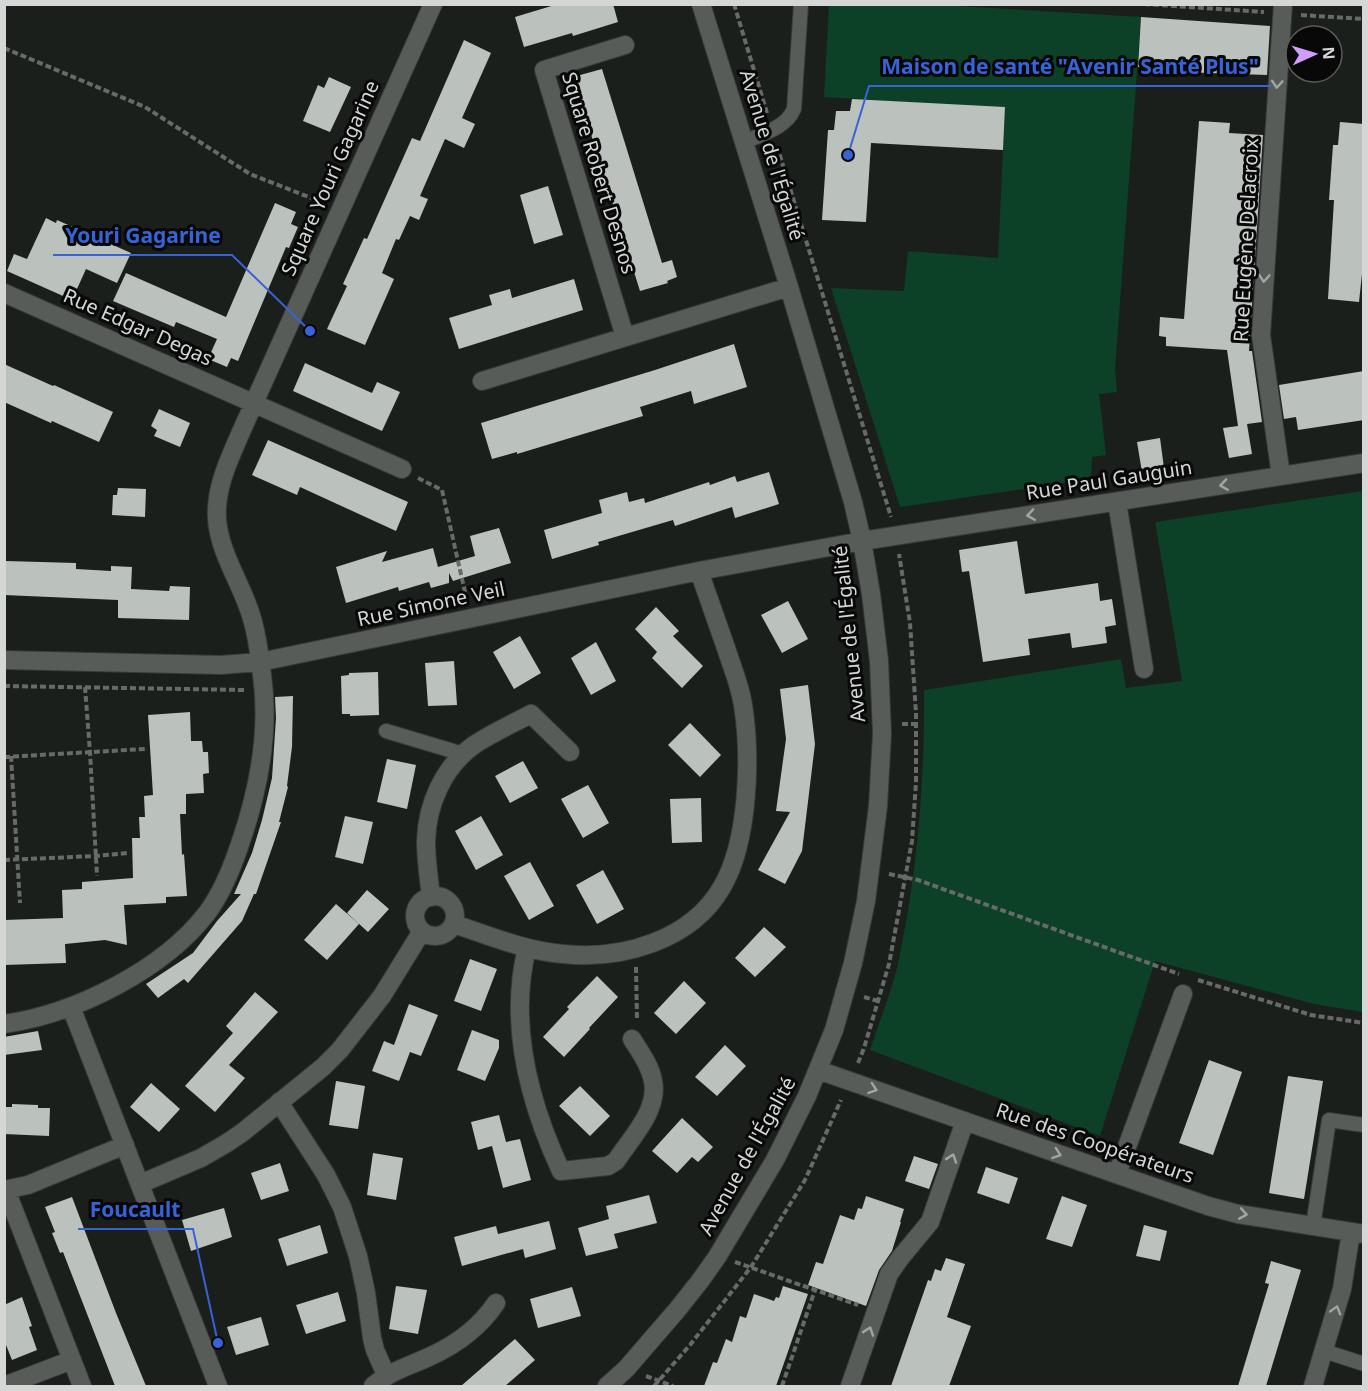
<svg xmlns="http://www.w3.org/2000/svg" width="1368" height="1391" font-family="'Noto Sans',sans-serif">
<rect width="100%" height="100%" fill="#1b1f1c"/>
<path fill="#0c4027" d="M829,5H941L1141,17L1115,369L1117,392L1099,394L1106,455L1092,457L1091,479L900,507L831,288L904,291L908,251L998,258L1005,108L824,97Z
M1363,491V1012L1314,1004L1155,961L1100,1136L870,1050C879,1023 890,995 897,968C917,879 925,781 924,690L1121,659L1126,688L1182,681L1155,522Z"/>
<path fill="#bbc1bd" d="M558,4H613L618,22L573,36L572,33L524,47L515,17Z
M1141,17L1270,26L1267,75L1180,72V70L1138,67Z
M464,40L491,53L462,118L475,124L464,148L445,139L420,196L428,199L419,220L410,216L399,240L396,239L382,273L394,279L365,345L327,329L347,286L343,284L364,238L367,239L412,138L420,141Z
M602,69L662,263L672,260L677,277L667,281L668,283L640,291L573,77Z
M329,77L351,87L330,132L303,121L318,85L324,88Z
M852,99L1005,107L1003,150L871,143L866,222L822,220L828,130H834L836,111H850Z
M1199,121L1230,123L1229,133L1263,135L1249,351H1252L1262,422L1247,424L1252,454L1229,458L1223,428L1238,426L1227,350L1166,346V337L1159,336L1160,317L1184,319Z
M1340,122L1364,124V255L1359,302L1328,299L1334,200H1329L1333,145H1338Z
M548,186L563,235L534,244L520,195Z
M275,203L296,212L291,224L298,227L289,248L286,247L238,361L231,358L227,367L208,359L217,339L176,322L174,327L113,301L126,273L226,317Z
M46,218L56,223L57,220L131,253L117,283L86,269L72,300L7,271L14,254L27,259Z
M574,279L583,310L459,349L449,318L492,305L489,295L510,289L512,298Z
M734,344L747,387L694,404L691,391L640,407L643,416L517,454V452L492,459L481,423L655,370Z
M305,363L372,393L377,382L400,392L382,431L293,391Z
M4,364L53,386L54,385L113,412L99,442L52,421L51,423L4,402Z
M1364,371V420L1298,430L1296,417L1284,419L1279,385Z
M159,409L190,423L180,447L154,436L157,430L151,426Z
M1160,438L1164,468L1142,472L1137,442Z
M268,440L408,502L396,531L300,487L297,495L252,475Z
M769,472L779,504L735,518L732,507L675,526L673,520L598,542L599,545L552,559L544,530L602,513L599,500L627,492L629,502L644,498L645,503L709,482L710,485L735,476L737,482Z
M118,488L146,489L145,517L112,515L113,495H117Z
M499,528L511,563L453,581L449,573V583L431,588L429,582L399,591L398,587L346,603L336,567L387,551L382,562L433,548L438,567L475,556L470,536Z
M1017,541L1025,594L1098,583L1100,601L1112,599L1116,625L1105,627L1107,643L1072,648L1070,633L1028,639L1030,655L983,662L969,571L962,572L959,550Z
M6,561L76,563V569L111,571V566L132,567L131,589L169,591L170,586L190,587L189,620L118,618V600L4,595Z
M788,601L808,639L782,653L761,615Z
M656,607L679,631L673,636L703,666L682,688L652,658L657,652L635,629Z
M520,636L541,673L514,689L493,652Z
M596,642L616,681L591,695L571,658Z
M454,661L457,705L428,706L425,663Z
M378,672L379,715L350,716V714H342L341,676L349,675V673Z
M808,685L815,744L802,851L785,884L758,870L790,812L776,811L786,739L780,689Z
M293,696L292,747L287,786L288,787L279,822H281L256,894H254L242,921L188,983L184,979L158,998L146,984L193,953L217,921L241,894H234L252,853L262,820L272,778L276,718L275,697Z
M190,712L191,741H202L203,752H208L209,773L203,774L204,793L186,794V814H180L182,855L184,854L187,896L166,897V903L124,905L127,945L105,940L65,944L66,963L4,965V920L63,918L62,890L82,889V882L133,878L132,838H140L139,817H145L144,796L153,795L148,715Z
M690,723L721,755L700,777L668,745Z
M387,759L416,765L407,809L377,802Z
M523,761L538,788L510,803L495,776Z
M588,785L609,823L583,838L561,799Z
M701,798L702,842L672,843L670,799Z
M345,816L373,822L363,864L335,857Z
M481,816L503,855L476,870L455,831Z
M530,862L554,906L529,920L504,876Z
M603,870L624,909L597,924L576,885Z
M367,890L389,909L368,932L347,913Z
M336,904L359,924L327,960L304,940Z
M764,927L786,947L755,977L735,958Z
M470,959L497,969L481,1011L454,1001Z
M597,976L618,997L589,1028L590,1029L564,1057L543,1037L569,1009L567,1007Z
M684,981L706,1003L676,1034L654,1013Z
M255,992L278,1012L229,1065L245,1078L215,1112L185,1086L233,1033L226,1026Z
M409,1004L438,1015L421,1056L410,1052L399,1081L372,1071L384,1041L394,1045Z
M472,1030L499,1040V1048L485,1081L457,1070Z
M38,1031L42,1050L4,1055V1037Z
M725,1045L746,1066L717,1096L695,1077Z
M1209,1060L1242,1072L1213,1155L1179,1143Z
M1288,1076L1323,1081L1304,1199L1269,1193Z
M336,1081L365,1086L358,1129L329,1125Z
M151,1083L180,1109L159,1132L130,1107Z
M580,1086L610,1116L590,1136L559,1106Z
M12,1104L38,1105V1108H50L49,1136L4,1134V1107H12Z
M499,1115L506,1142L520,1139L531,1180L503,1188L492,1146L478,1150L471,1122Z
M682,1118L713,1147L698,1162L692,1157L677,1173L652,1151Z
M373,1153L403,1158L396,1200L367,1195Z
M914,1156L938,1164L929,1189L905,1181Z
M280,1163L289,1191L261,1200L251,1173Z
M986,1167L1018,1178L1009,1204L977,1193Z
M649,1195L657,1223L614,1234L618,1248L586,1256L578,1228L609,1219L606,1206Z
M866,1196L904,1209L900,1222H901L892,1251L879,1270L866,1306L808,1285L816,1262L823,1264L840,1215L854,1220L858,1208L862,1209Z
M1062,1196L1087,1205L1072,1247L1046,1239Z
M72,1197L116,1313L146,1386H115L63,1252L60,1253L52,1233L55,1232L45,1207Z
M224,1208L232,1237L191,1251L182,1220Z
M549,1221L556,1249L525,1258L523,1249L462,1266L454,1237L496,1226L498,1234Z
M320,1225L328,1253L287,1266L278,1239Z
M1144,1225L1167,1231L1160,1261L1136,1256Z
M946,1258L965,1264L947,1317L971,1326L949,1386H891L928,1280L931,1281L935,1269L941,1271Z
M1271,1261L1301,1270L1266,1386H1238L1269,1284L1265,1283Z
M396,1286L427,1290L418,1334L389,1329Z
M783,1286L808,1294L776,1386H704L713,1362L717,1363L726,1339L732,1342L740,1316L746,1318L754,1294L774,1301L776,1297L779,1298Z
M572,1287L581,1316L538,1328L530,1299Z
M338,1292L346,1321L306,1334L296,1305Z
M22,1297L32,1326L29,1327L37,1350L12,1360L4,1340V1305Z
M261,1317L269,1345L236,1355L227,1327Z
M515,1339L535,1360L505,1386H461Z"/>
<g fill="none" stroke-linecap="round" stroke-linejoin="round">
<g stroke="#373a38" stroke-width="16">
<path id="lane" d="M744,142C762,134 786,128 794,109L801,4
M386,731L463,754
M1313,1226L1329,1120L1364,1125
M1324,1351L1364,1364"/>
</g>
<g stroke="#373a38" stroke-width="20">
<path id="street" d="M625,45L544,70L625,337
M4,293L402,469
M482,381L789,287
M1281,476L1261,335L1283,4
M1117,502L1144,669
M4,660L221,665L260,662L699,571L862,541L1364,463
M415 916a20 20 0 1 1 40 0a20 20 0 1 1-40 0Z
M431,897C429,879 426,860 426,841C427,805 443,767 474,745C492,733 512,724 531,714L570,752
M454,924C490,936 526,951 563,954C621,960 691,941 722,887C749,841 751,756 743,705C740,685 732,667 726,648C717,623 708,597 699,571
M527,948C508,1024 529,1102 561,1171L608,1166L616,1161C631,1138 659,1110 653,1081C650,1065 640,1052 632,1039
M71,1007L218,1386
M4,1024C75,1014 163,970 207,913C222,893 232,868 240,844C259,789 270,732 262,675C259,651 256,626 247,604C237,577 219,549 217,519C215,488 229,460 241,432L433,4
M818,1070L1208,1206L1238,1214L1364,1234
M279,1102L326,1175L342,1207L358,1256L366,1293L372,1338L375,1350L386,1375
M1117,1174L1183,994
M140,1184L201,1158L227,1143L243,1132L323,1067L340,1050L382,996L422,931
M4,1190L28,1185L125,1145
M6,1190L82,1386
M4,1386L72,1360
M373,1386C390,1371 410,1366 431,1356C457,1344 480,1327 496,1303
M607,1386L626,1369L677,1310L700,1281L717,1257L775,1160L807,1096L834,1030L853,963L866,901L878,806L882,734L879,661L871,594L862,541L853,502L789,287L701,4
M850,1386L889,1274L901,1257L930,1222L965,1121
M1313,1386L1342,1289L1351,1232"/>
</g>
<path stroke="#676b68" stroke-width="4" stroke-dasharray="6 3" stroke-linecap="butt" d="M734,4L767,113
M1144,4L1264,12
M1301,15L1364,19
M4,48L145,107L250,174L324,203
M777,146L891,517
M418,478L442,490L467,601
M4,686L245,690
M85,687L90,752L97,876
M902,724H916
M11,756L20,903
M4,757L145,749
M4,860L96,856L128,853
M889,874L918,880L1179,974
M636,967L637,1020
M1198,980L1311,1015L1364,1023
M864,997L878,1001
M858,1063L864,1048L889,964L912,841L916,782V713L910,623L899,554
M735,1262L858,1305
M646,1376L673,1386
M654,1386L690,1345L751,1267L805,1180L841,1100
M782,1386L815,1290"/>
<use href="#lane" stroke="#575c59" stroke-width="14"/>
<use href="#street" stroke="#575c59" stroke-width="18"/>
</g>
<defs><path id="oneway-chevron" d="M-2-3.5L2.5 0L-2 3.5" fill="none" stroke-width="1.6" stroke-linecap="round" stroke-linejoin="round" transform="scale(1.5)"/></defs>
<g stroke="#a2a6a3">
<use href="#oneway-chevron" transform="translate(1277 84) rotate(94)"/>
<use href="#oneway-chevron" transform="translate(1264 278) rotate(94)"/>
<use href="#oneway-chevron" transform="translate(1224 485) rotate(171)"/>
<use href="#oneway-chevron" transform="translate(1031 515) rotate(171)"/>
<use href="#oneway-chevron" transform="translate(873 1089) rotate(19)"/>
<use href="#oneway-chevron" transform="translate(1057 1154) rotate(19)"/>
<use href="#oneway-chevron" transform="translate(952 1158) rotate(-71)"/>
<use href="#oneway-chevron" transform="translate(1243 1214) rotate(10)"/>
<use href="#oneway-chevron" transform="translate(1336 1310) rotate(-74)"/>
<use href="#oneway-chevron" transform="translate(869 1331) rotate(-71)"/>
</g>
<g text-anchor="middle" stroke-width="6" stroke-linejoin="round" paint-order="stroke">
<g font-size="20" fill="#d4d7d5" stroke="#070807">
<text transform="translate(772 155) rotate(73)" y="7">Avenue de l'Égalité</text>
<text transform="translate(599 173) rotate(73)" y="7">Square Robert Desnos</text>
<text transform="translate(330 178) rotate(-66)" y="7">Square Youri Gagarine</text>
<text transform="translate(1246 240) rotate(-87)" y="7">Rue Eugène Delacroix</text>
<text transform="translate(138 327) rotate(24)" y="7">Rue Edgar Degas</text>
<text transform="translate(1109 480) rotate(-9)" y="7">Rue Paul Gauguin</text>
<text transform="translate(431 604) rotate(-12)" y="7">Rue Simone Veil</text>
<text transform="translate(849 634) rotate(-96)" y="7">Avenue de l'Égalité</text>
<text transform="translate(1095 1143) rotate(19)" y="7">Rue des Coopérateurs</text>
<text transform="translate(747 1156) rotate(-61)" y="7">Avenue de l'Égalité</text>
</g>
</g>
<path fill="none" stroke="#3863d8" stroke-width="2" d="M848 155L869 86H1271M310 331L232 255H53M218 1343L193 1229H78"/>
<g fill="#3863d8" stroke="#070807" stroke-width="2">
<circle cx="848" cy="155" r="6"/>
<circle cx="310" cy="331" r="6"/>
<circle cx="218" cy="1343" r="6"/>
</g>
<g font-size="21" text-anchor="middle" font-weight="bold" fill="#3863d8" stroke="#070807" stroke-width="6" stroke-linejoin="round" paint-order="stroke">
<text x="1070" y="74">Maison de santé "Avenir Santé Plus"</text>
<text x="143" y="243">Youri Gagarine</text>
<text x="135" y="1217">Foucault</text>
</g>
<rect width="1368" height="1391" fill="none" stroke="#d4d7d5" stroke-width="12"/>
<g transform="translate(1314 54) rotate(86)"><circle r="28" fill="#070807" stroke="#595b59" stroke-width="1.5"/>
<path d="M0-4.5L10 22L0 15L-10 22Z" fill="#d19dfe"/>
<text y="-9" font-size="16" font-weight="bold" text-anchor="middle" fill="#d4d7d5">N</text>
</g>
</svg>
